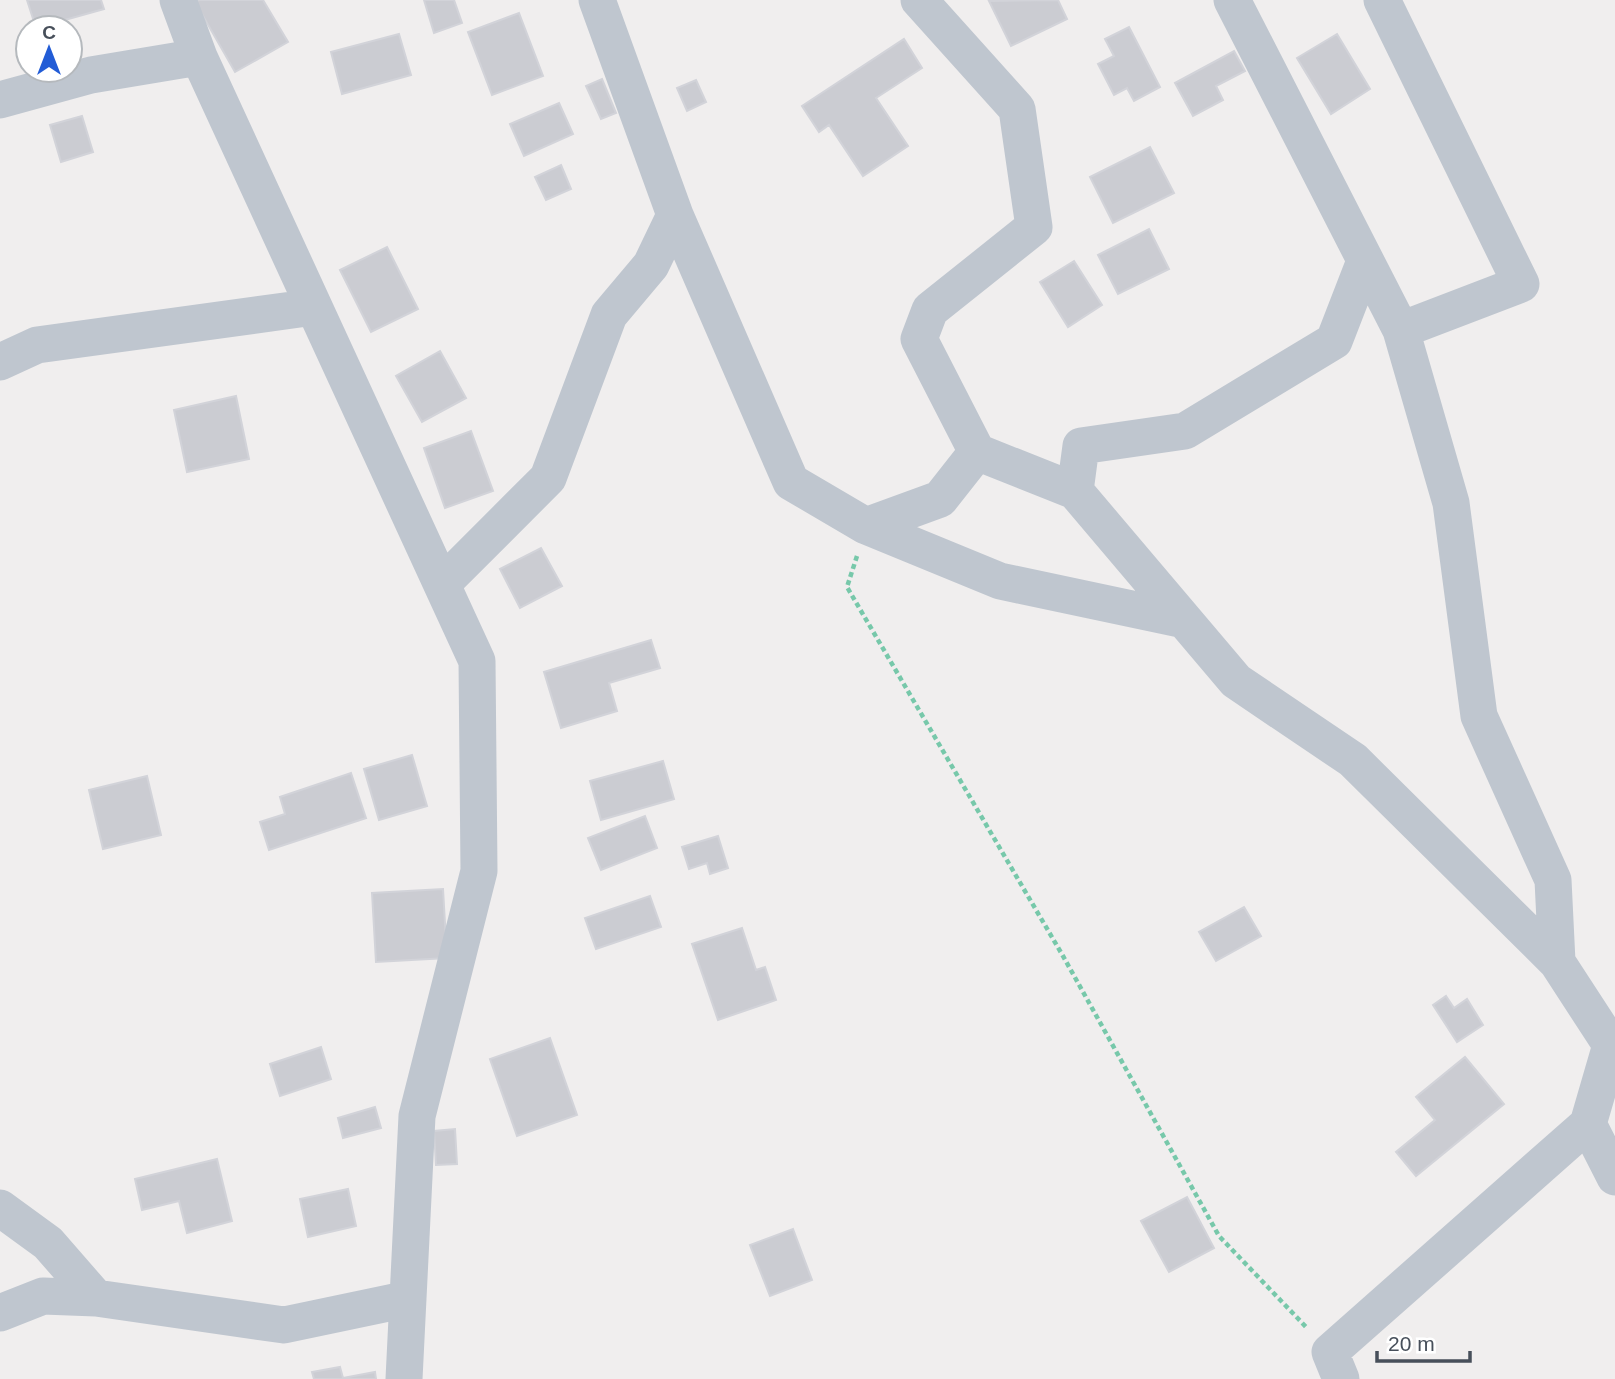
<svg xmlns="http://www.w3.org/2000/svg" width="1615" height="1379" font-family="Helvetica,sans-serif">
<rect width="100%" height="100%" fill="#f0eeee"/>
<path fill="#cbccd2" stroke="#d2d3d9" stroke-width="2" d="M27,0H101L104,9L36,28Z
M199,0H263L288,42L235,72L195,2Z
M424,0H454L462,23L434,33Z
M1058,0L1067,19L1011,46L989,1Z
M519,13L543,76L492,95L468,32Z
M1129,27L1160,87L1134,101L1127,88L1114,95L1098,64L1114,56L1105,39Z
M399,34L411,75L342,94L331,52Z
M1337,34L1370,89L1331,114L1297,58Z
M904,39L922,68L876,98L908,146L863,176L829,125L819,132L802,106Z
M1234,51L1245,71L1216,86L1223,100L1193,116L1175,83Z
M602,79L616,113L601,119L586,86Z
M696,80L706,102L687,111L677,88Z
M559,103L573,134L524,156L510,124Z
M82,116L93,152L61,162L50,125Z
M1150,147L1174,193L1113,223L1090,177Z
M561,165L571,189L546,200L535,177Z
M1149,229L1169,269L1118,294L1098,255Z
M387,247L418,309L371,332L340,270Z
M1074,261L1102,305L1068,327L1040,282Z
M440,351L466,398L422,422L396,376Z
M236,396L249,459L187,472L174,410Z
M471,431L493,491L445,508L424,448Z
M541,548L562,586L520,608L500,569Z
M651,640L660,668L609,683L617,711L561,728L544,672Z
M412,755L427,806L379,820L364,769Z
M663,761L674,799L601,820L590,781Z
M351,773L366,818L269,850L260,822L285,814L280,797Z
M147,776L161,835L103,849L89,790Z
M645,816L657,848L601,870L588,838Z
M718,836L728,868L710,874L707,863L689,869L682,847Z
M443,889L447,958L376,962L372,893Z
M650,896L661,927L596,949L585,918Z
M1244,907L1261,936L1216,961L1199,932Z
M742,928L756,970L765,967L776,1000L718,1020L692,944Z
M1446,996L1454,1008L1467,999L1483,1025L1457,1042L1433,1005Z
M550,1038L577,1115L517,1136L490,1059Z
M321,1047L331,1079L280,1096L270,1064Z
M1465,1057L1504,1104L1416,1176L1396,1152L1435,1120L1416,1097Z
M375,1107L381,1128L343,1138L338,1118Z
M455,1129L457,1164L436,1165L434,1131Z
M217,1159L232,1221L187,1233L179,1201L142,1210L135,1179Z
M348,1189L356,1226L308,1237L300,1199Z
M1187,1197L1214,1248L1169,1272L1141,1221Z
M793,1229L812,1280L770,1296L750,1245Z
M340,1367L343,1378L375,1372L376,1379H314L312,1372Z"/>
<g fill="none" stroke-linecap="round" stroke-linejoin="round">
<path stroke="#77c8aa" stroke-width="4.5" stroke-dasharray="5 3.5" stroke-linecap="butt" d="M857,556L847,587L1063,956L1219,1236L1307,1328"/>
<path stroke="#bfc6cf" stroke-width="37" d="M178,0L199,57L477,661L479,871L417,1116L404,1379
M919,0L1017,109L1034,227L930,310L919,339L977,452L1075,491L1236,681L1353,760L1557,962L1611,1045L1588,1124
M1232,0L1401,330L1451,503L1479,716L1553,880L1557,962
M1382,0L1521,284L1401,330
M0,100L91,75L199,57
M675,215L791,482L866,526L1000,581L1184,620
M0,362L37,345L314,307
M1075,491L1081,446L1185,431L1334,341L1365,261
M866,526L940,499L977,452
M442,584L548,478L609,315L651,265L675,215L597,0
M0,1208L48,1243L96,1298
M0,1313L43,1296L96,1298L284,1325L408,1299
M1341,1379L1330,1352L1588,1124L1615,1177"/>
</g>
<g transform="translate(49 49)"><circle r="33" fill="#ffffff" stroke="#b5b9bd" stroke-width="2"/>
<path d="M0-5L12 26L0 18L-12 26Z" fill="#225cd6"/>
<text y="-10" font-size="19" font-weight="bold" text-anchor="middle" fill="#474f5a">С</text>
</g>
<path d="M1377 1351v10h93v-10" fill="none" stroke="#474f5a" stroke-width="3.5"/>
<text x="1388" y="1351" font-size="21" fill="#474f5a" stroke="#ffffff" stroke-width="5" paint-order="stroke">20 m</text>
</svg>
